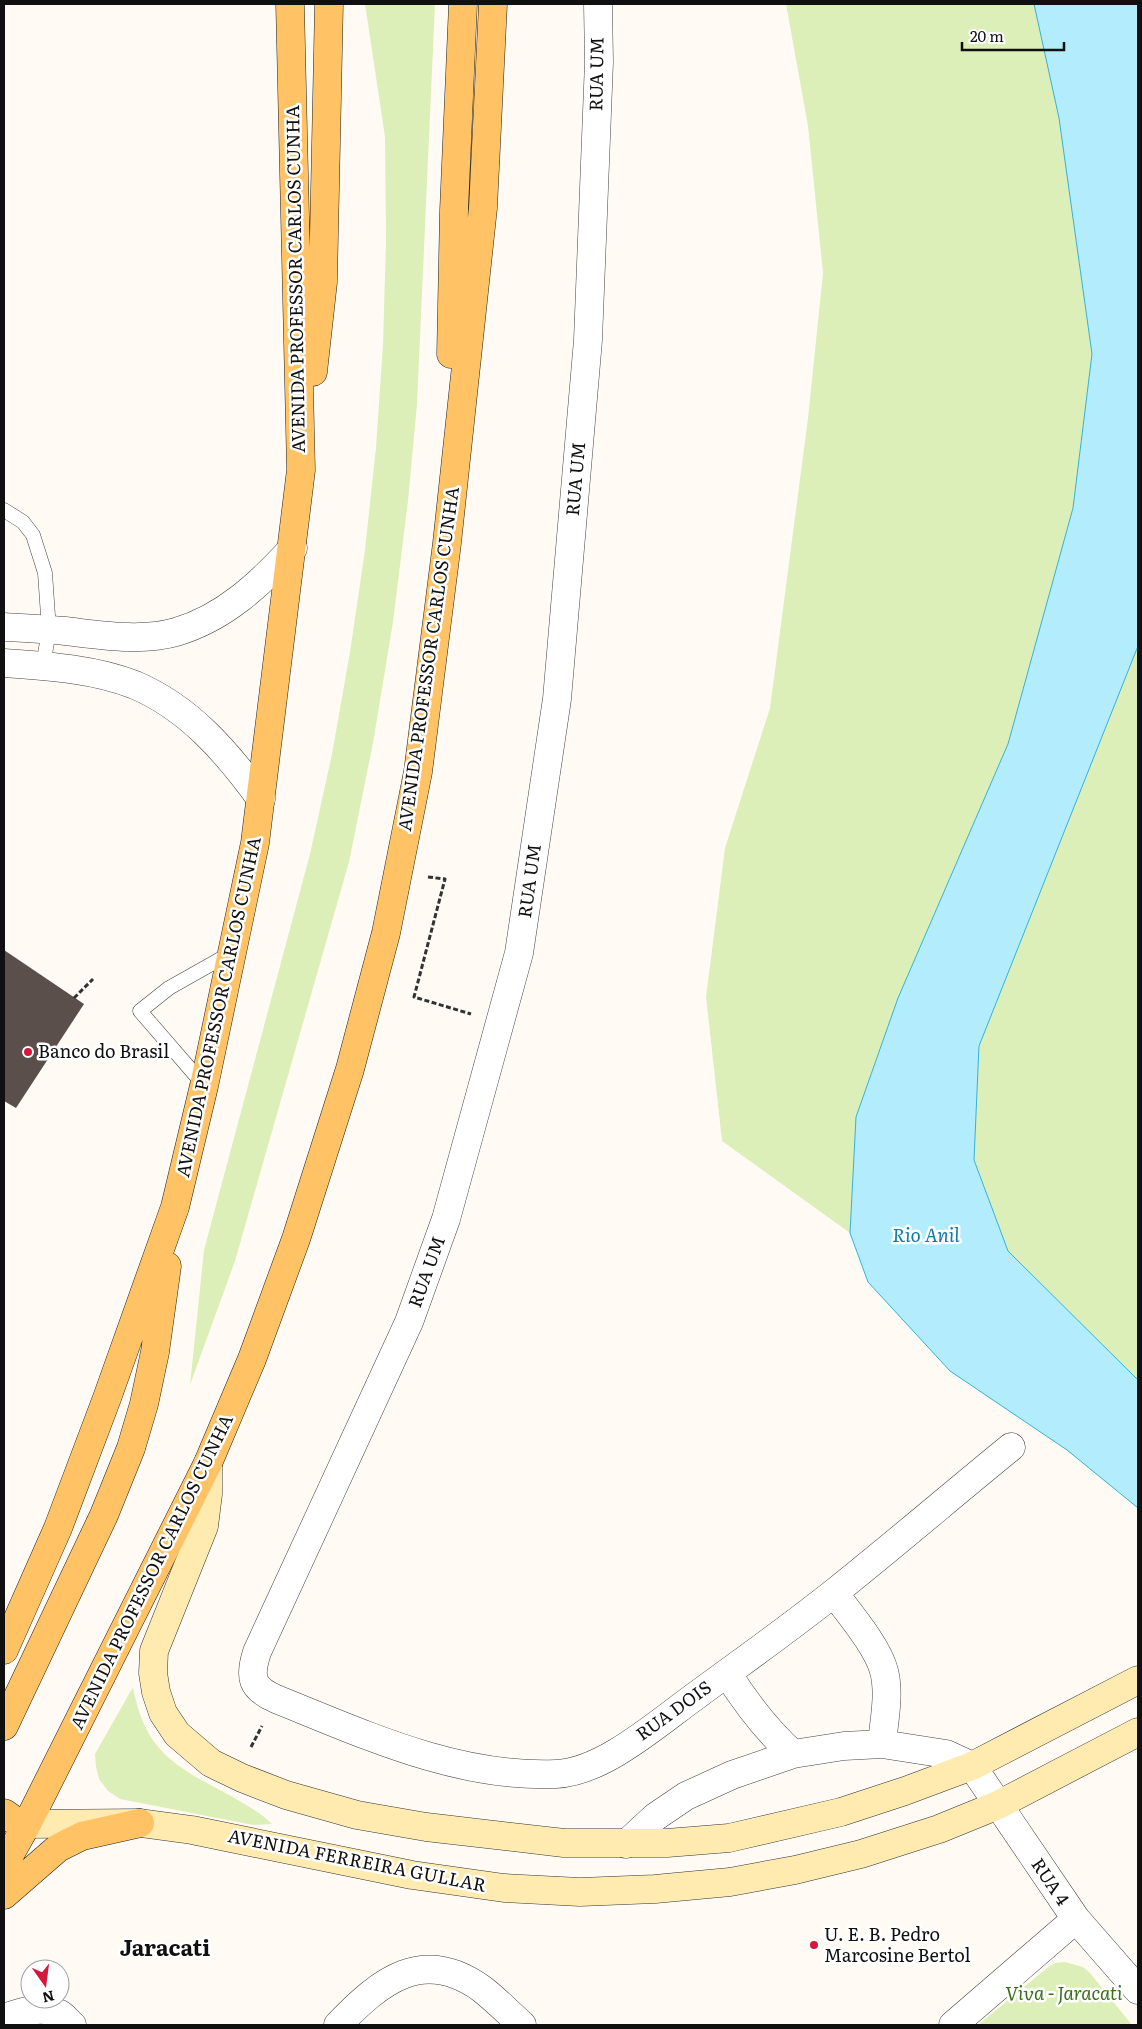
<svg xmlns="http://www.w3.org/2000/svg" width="1142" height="2029" font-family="Literata,serif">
<rect width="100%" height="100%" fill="#fffbf4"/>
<path fill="#ddefb8" d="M365,4H435L417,404L408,501L393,622L373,743L349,862L235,1261L190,1385L204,1250L310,854L332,754L350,652L365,550L376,447L383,344L386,241L385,137Z
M786,4H1034L1059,118L1092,354L1073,508L1008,744L898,998L856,1117L850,1233L722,1141L706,997L725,848L770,708L808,418L823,273L808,126Z
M1138,646V1380L1008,1251L974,1160L979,1046Z
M133,1687C145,1753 177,1767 231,1796C246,1805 260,1812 272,1824L253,1825L120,1799L108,1791L99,1779L96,1767L95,1754Z
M1065,1962L1083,1967L1090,1973L1132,2025H978L1047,1968L1055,1963Z"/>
<path fill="#b3ecfc" stroke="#32b1db" d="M1034,4H1138V646L979,1046L974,1160L1008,1251L1138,1380V1508L1067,1450L950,1371L868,1282L850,1233L856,1117L898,998L1008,744L1073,508L1092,354L1059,118Z"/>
<path fill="#5a4f4b" d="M4,950L84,1004L16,1108L4,1101Z"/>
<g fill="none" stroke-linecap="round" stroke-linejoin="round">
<g stroke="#434343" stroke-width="15">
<path id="service" d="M4,510L23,522L33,535L45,573L49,630L43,666
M204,1085L140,1011L169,988L231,953"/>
</g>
<g stroke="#434343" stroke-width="29">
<path id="minor" d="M598,4L599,62L588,340L557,699L519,953L446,1219L409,1322L257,1652C249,1677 251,1688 276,1699C366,1735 457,1778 556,1774C604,1772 659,1722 697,1695C743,1661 790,1628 835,1592C894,1545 952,1495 1011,1447
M4,627C24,628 45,629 65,631C100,635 141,642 176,632C224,618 260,584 293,548
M4,663C47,666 95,669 135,685C189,708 227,752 261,799
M834,1593C849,1613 878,1647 884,1671C890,1694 884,1720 882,1744
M727,1673C746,1703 766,1730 793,1754
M626,1844L655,1817L686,1796L732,1775L793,1754L844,1746L882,1744L946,1754L972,1766L1076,1919L1138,1990
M4,2018C21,2012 42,2005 60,2014C64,2016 68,2022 72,2025
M338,2025C380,1981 423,1946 482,1989C496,2000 509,2013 522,2025
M953,2025L1076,1919"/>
</g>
<g stroke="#323232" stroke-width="29">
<path id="secondary" d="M208,1463V1494L204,1526L154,1651L153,1673L156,1692L163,1713L177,1734L211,1763L242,1778L286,1795L357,1815L426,1827L564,1843H667L729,1838L841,1812L905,1791L972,1766L1138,1680
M27,1824L140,1823L192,1830L412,1875L504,1888L580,1892L655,1889L730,1882L795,1870L861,1854L939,1829L998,1805L1138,1732"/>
</g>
<g stroke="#212121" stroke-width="29">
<path id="primary" d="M451,354L454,210L463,4
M313,372L323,282L329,4
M4,1650L58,1528L107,1398L175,1207L204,1086L255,843L301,470L290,4
M4,1726L104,1515L131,1448L144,1404L155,1352L167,1266
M4,1813L14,1820L27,1824
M4,1865L27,1824L208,1463L252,1359L296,1239L350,1069L386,933L418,772L447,543L483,208L493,4
M4,1895L58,1848L82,1836L140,1823"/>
</g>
<path stroke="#323232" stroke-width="3" stroke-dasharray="5 2.5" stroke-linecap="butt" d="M428,877L445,879L414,997L471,1014
M74,998L93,979
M251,1747L262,1726"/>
<use href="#service" stroke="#fff" stroke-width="14"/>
<use href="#minor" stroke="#fff" stroke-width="28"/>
<use href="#secondary" stroke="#ffeaaf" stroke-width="28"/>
<use href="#primary" stroke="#ffc264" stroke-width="28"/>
</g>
<g fill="#d0193d" stroke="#fff" stroke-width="2">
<circle cx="28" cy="1052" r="5"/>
<circle cx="814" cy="1945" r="5"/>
</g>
<g text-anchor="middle" stroke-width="5" stroke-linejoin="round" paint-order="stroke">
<g font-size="18" fill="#101010" stroke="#fff">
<text transform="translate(597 74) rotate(-89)" y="6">RUA UM</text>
<text transform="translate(296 279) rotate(-91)" y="6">AVENIDA PROFESSOR CARLOS CUNHA</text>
<text transform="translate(576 479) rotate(-85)" y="6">RUA UM</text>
<text transform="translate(429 659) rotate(-82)" y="6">AVENIDA PROFESSOR CARLOS CUNHA</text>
<text transform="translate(530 881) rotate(-82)" y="6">RUA UM</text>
<text transform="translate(219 1007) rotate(-78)" y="6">AVENIDA PROFESSOR CARLOS CUNHA</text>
<text transform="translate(427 1272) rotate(-70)" y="6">RUA UM</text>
<text transform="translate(152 1572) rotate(-64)" y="6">AVENIDA PROFESSOR CARLOS CUNHA</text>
<text transform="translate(674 1711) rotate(-36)" y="6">RUA DOIS</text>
<text transform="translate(357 1861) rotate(11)" y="6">AVENIDA FERREIRA GULLAR</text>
<text transform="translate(1050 1882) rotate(56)" y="6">RUA 4</text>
</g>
<g font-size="18" fill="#101010" stroke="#fff" text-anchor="start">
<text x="38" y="1058">Banco do Brasil</text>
<text x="824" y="1941">U. E. B. Pedro<tspan x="824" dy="21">Marcosine Bertol</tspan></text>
</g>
<g font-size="18" font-style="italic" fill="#387018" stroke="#fff">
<text x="1064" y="2000">Viva - Jaracati</text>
</g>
<g font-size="19" font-style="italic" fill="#0b7ba9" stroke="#fff">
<text x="926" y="1242">Rio Anil</text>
</g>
<g font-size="22" font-weight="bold" fill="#101010" stroke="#fff">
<text x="165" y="1956">Jaracati</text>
</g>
</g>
<rect width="1142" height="2029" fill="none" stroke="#101010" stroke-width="10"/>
<g transform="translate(45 1984) rotate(166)"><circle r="24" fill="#ffffff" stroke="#9f9f9f"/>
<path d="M0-4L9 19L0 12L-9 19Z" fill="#d0193d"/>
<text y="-8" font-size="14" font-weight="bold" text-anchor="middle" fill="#101010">N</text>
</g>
<path d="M962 42v8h102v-8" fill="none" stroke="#101010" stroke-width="2.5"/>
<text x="970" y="42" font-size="15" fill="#101010" stroke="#ffffff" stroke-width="4" paint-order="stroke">20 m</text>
</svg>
